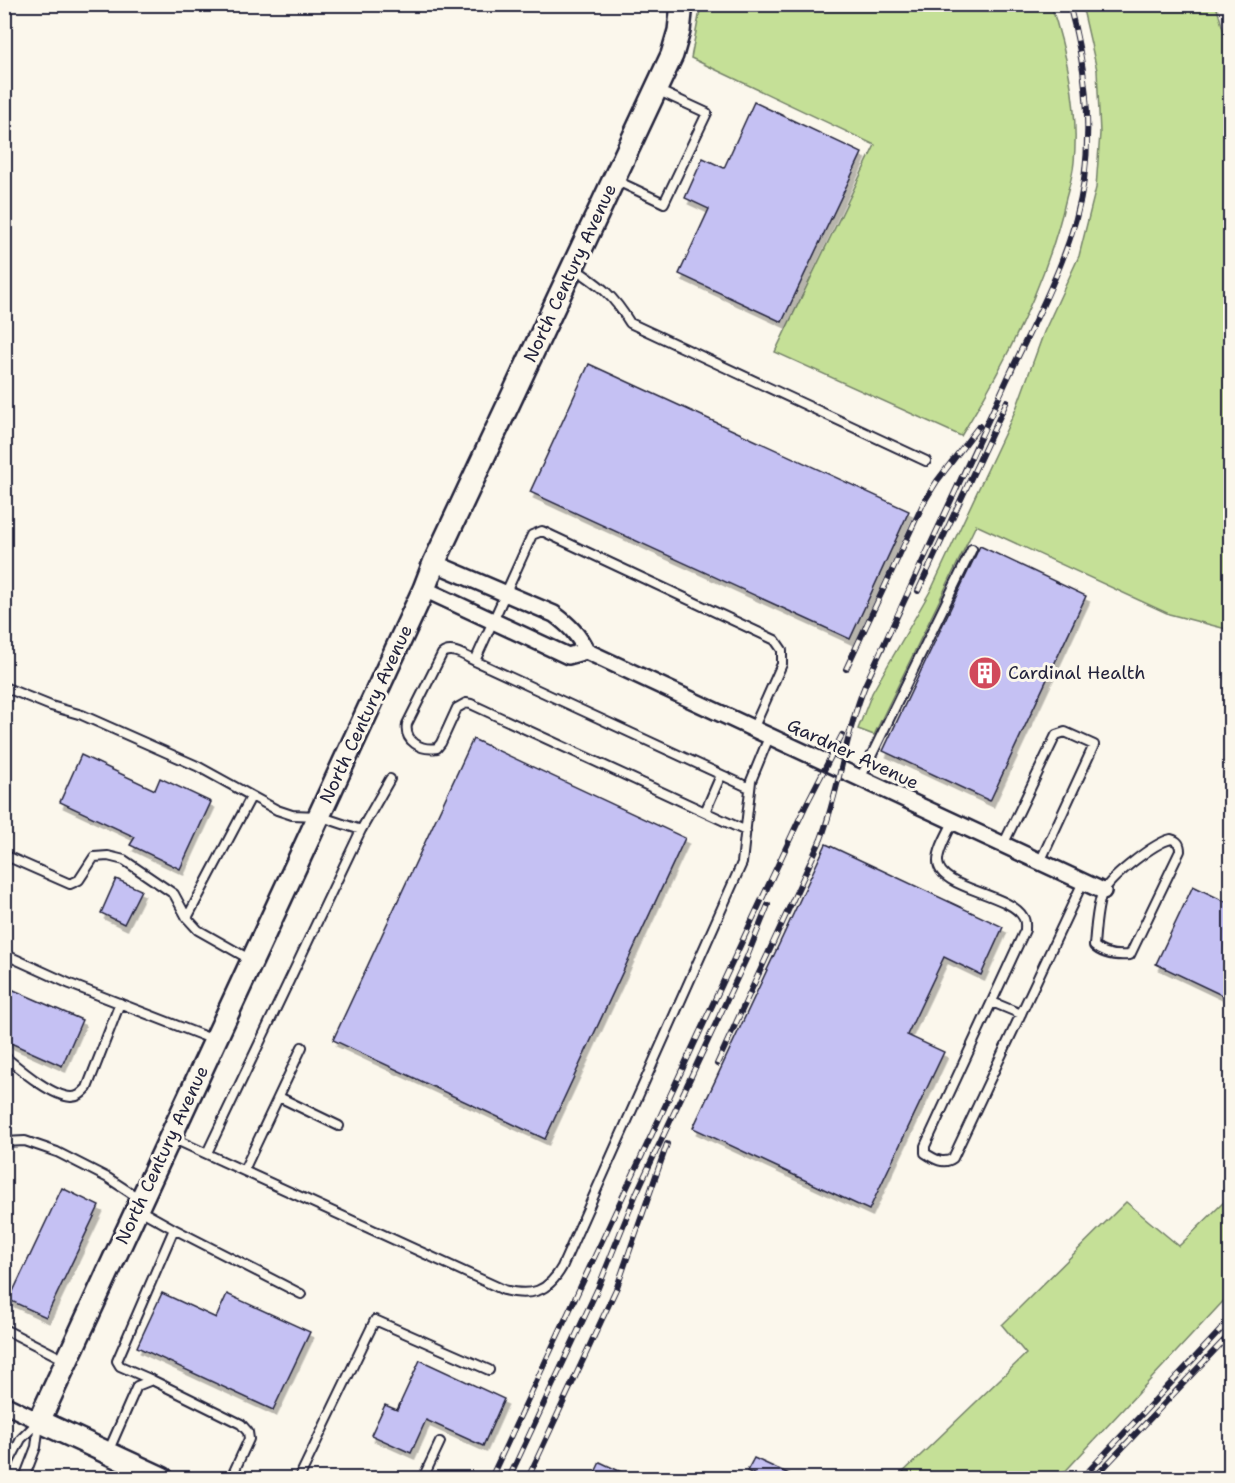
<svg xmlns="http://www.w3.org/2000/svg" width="1235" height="1483" font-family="'Shantell Sans',sans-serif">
<defs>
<filter id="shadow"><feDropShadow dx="3.5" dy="6" stdDeviation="0" flood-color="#0004"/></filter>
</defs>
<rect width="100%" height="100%" fill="#fbf7ec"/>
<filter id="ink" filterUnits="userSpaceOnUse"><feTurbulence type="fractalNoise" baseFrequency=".0167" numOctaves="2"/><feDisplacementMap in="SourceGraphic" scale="12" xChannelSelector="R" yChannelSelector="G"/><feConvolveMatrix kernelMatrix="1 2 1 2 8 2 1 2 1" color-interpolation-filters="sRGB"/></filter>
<g filter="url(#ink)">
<path fill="#c5e097" stroke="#748169" stroke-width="1.5" d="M701,5H1051C1067,54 1079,111 1074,162C1073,174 1069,187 1066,198C1047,282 1006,363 961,436L775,352L875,145L691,58Z
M1082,5H1216L1230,52V630L1169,614L976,525L874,735L858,729L872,693L932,588L1016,409L1044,332L1079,256L1096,188L1100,133L1097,70Z
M1230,1196V1294L1059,1478H897L1026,1354L1002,1325L1126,1202L1179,1246Z"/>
<path fill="#c5c1f3" stroke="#22223b" stroke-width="1.5" filter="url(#shadow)" d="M754,102L862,153L782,322L679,274L709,209L685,198L703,158L724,168Z
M589,364L909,511L850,639L530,492Z
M980,546L1086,596L990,801L883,751Z
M473,739L685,838L545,1139L333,1040Z
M81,755L155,790L160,778L211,802L180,869L130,845L135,837L60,802Z
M826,844L1003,927L981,975L944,957L907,1035L944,1052L869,1210L693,1128Z
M116,879L141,890L124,924L101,913Z
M1193,886L1230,904V999L1156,964Z
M9,988L82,1020L62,1066L4,1040V999Z
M62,1188L99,1206L46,1317L9,1300Z
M162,1293L216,1318L227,1294L310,1332L273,1410L137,1347Z
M420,1360L504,1399L483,1446L426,1420L411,1453L371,1435L385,1405L397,1410Z
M754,1458L800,1479H763L747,1471Z
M600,1462L636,1479H592Z"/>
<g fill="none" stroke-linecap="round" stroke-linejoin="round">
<g stroke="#22223b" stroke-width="12">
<path id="lane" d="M615,180L664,203L707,113L657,90
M574,268C601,286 613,295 630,323L926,461
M475,661L750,788
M4,687L51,706L82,715L197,766L277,810L292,815L319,816L361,830L207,1153
M860,779L972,549
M705,812L721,775
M953,822C948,833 938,849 938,861C937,889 1010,893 1023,917C1026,921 1025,925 1025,930L925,1146V1153C934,1159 944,1165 953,1158L1083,882
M361,830L390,779
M746,831L471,704L466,703L457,708L441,743L437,748C421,751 404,741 407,724L442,654C451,646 465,656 475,661L532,535L542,531L775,640L782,650V664L753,729
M1171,839C1178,841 1180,844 1180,851L1130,955C1118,956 1103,955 1094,946C1095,933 1097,900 1104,890C1114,875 1154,843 1171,839Z
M1003,845L1056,735L1065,732L1094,745L1040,862
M4,855L70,884L79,880L94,857L108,856L124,860L174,894L187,918L198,930L251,960
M187,918L251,797
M4,954L70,984L214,1040
M992,1002L1021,1014
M4,1056C20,1069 51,1096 71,1097C79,1097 82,1093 87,1088L120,1003
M279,1097L339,1126
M172,1138L504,1290C531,1297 548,1292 562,1267L742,863L751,781L769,737
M4,1142L25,1141L57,1152L108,1178L140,1199
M244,1170L302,1047
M138,1209L174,1229L117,1361L120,1366L152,1380
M174,1229L301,1294
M4,1329L65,1360
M108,1452L137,1386L152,1380L241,1424L248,1432L249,1439L231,1478
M4,1472L21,1439L38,1422
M24,1478L36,1447L39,1423
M299,1478L375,1320L489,1370
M423,1478L440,1442"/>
</g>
<g stroke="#22223b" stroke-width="20">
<path id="street" d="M434,563L554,614C569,625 579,635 586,651
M424,589L568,656L586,651L1103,891
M4,1404L39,1421"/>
</g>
<g stroke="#22223b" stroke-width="26">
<path id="secondary" d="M162,1478L39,1421L424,589L434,563L672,55L679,31L682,4"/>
</g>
<use href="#lane" stroke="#fbf7ec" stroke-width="8"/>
<use href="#street" stroke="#fbf7ec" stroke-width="15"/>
<use href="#secondary" stroke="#fbf7ec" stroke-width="21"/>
<g stroke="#22223b" stroke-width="6">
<path id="rail" d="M918,591L1007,401
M846,669L924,502L937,481L979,426
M717,1064L821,839C840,788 845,734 866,683C912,582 960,483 1006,382C1036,317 1074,252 1084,180C1092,119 1085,63 1069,4
M491,1478L805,807L842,735
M509,1478L598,1288L636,1194L747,957L768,905
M528,1478L617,1287L667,1144
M1082,1478L1230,1320
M1094,1478L1230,1334"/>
</g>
<use href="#rail" stroke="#fbf7ec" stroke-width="4" stroke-dasharray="11" stroke-linecap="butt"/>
</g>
</g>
<defs>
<g id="building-disc" transform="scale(1.725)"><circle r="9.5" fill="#d1495b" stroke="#fbf7ec"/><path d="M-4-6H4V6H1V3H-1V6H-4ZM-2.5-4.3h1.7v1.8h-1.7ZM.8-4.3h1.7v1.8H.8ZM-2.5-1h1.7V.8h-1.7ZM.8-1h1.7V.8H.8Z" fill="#fff"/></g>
</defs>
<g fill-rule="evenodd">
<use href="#building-disc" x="985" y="673"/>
</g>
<g text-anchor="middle" stroke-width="6" stroke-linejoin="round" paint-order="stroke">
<g font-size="18" fill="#22223b" stroke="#fbf7ec">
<text transform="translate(570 273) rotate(-65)" y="6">North Century Avenue</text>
<text transform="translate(366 714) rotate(-65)" y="6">North Century Avenue</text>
<text transform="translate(853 754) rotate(25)" y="6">Gardner Avenue</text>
<text transform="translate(162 1155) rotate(-65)" y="6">North Century Avenue</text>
</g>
<g font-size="18" fill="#22223b" stroke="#fbf7ec" text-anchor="start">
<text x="1008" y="679">Cardinal Health</text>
</g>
</g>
<rect width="1235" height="1483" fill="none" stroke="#fbf7ec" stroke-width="24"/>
<rect x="12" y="12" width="1211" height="1459" fill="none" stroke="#22223b" stroke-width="2" filter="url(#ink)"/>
</svg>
